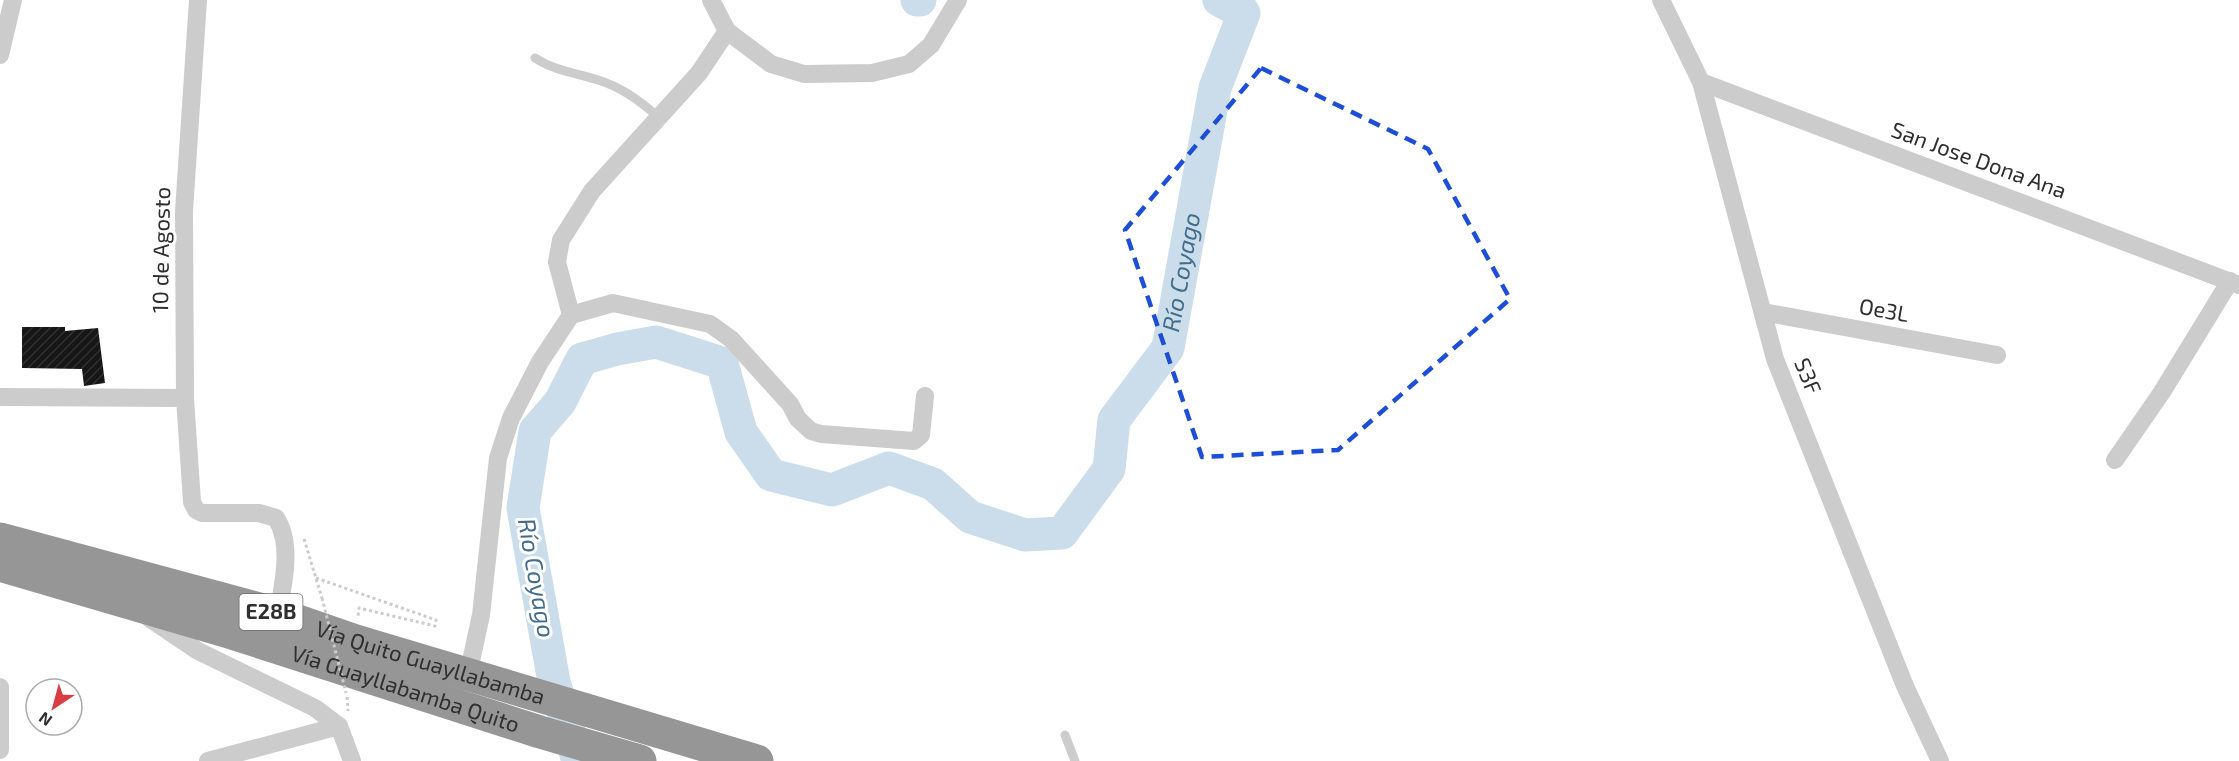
<svg xmlns="http://www.w3.org/2000/svg" width="2239" height="761" font-family="'Exo 2',sans-serif">
<defs>
<pattern id="building-hatch" width="6" height="6" patternUnits="userSpaceOnUse" patternTransform="scale(1.5)"><rect width="6" height="6" fill="#161616"/><path d="M-1 1l2-2M0 6l6-6M5 7l2-2" fill="none" stroke="#303030"/></pattern>
</defs>
<rect width="100%" height="100%" fill="#fff"/>
<g fill="none" stroke-linecap="round" stroke-linejoin="round">
<path stroke="#cbddea" stroke-width="5" d="M1244,13L1253,0"/>
<g stroke="#cbddea" stroke-width="33">
<path d="M917,0H920"/>
<path id="s1" d="M578,761L554,682L523,508L535,431L560,402L582,359L617,349L656,342L722,363L741,432L771,475L832,490L889,468L933,484L970,517L1025,535L1062,533L1109,469L1114,420L1168,348L1215,88L1244,13L1219,0"/>
</g>
</g>
<path fill="url(#building-hatch)" d="M22,327H65V331L98,328L105,383L84,386L82,369L22,368Z"/>
<g fill="none" stroke-linecap="round" stroke-linejoin="round">
<path stroke="#ccc" stroke-width="3" stroke-dasharray="3 3" stroke-linecap="butt" d="M304,539L322,598
M316,578L436,620L435,626L359,608L358,617
M347,697L348,711"/>
<path stroke="#ccc" stroke-width="9" d="M535,58C555,71 576,73 598,80C621,87 642,102 659,118
M1065,735L1075,761"/>
<path stroke="#ccc" stroke-width="18" d="M198,0L184,211L185,398L192,502L196,510L202,513H259L276,518C293,544 283,585 278,614
M711,0L727,31L771,64L804,74L872,73L909,64L931,45L958,0
M1661,0L1701,82L1775,359L1905,686L1940,761
M0,55L13,0
M1701,82L2239,285
M1763,312L1997,355
M571,315L613,303L710,324L731,339L790,404L798,419L811,431L821,434L914,441L921,435L925,396
M0,397L185,398
M2115,460L2162,392L2230,281
M149,618L198,651L315,708L339,726L352,761
M468,675L481,615L498,458L511,418L540,362L571,315L557,262L561,240L592,191L699,73L727,31
M0,687V750
M208,761L339,726"/>
<g stroke="#969696" stroke-width="33">
<path id="s2" d="M0,539L278,614L356,641L757,761"/>
<path id="s3" d="M0,565L232,633L540,732L640,761"/>
</g>
<path stroke="#ccc" stroke-width="3" stroke-dasharray="3 3" stroke-linecap="butt" d="M322,598L346,693"/>
</g>
<path fill="none" stroke="#1d4ed8" stroke-width="4.5" stroke-dasharray="12 8" stroke-linejoin="round" d="M1261,68L1428,149L1510,299L1338,450L1202,457L1125,230Z"/>
<g text-anchor="middle" stroke-width="6" stroke-linejoin="round" paint-order="stroke">
<rect fill="#fff" stroke="#6d6d6d" stroke-width="1.5" x="239.5" y="594" width="63" height="36" rx="4.5"/>
<g font-size="21" font-weight="bold" fill="#2f2f2f">
<text x="271" y="619">E28B</text>
</g>
<g font-size="22" fill="#2f2f2f" stroke="#fff">
<text transform="translate(1979 160) rotate(20)" y="8">San Jose Dona Ana</text>
<text transform="translate(161 250) rotate(-89)" y="8">10 de Agosto</text>
<text transform="translate(1884 310) rotate(10)" y="8">Oe3L</text>
<text transform="translate(1808 376) rotate(68)" y="8">S3F</text>
<text dy="8" stroke="none"><textPath href="#s2" startOffset="448">Vía Quito Guayllabamba</textPath></text>
<text dy="8" stroke="none"><textPath href="#s3" startOffset="424">Vía Guayllabamba Quito</textPath></text>
</g>
<g font-size="24" font-style="italic" fill="#426d8c" stroke="#fff">
<text dy="8" stroke="none"><textPath href="#s1" startOffset="1304">Río Coyago</textPath></text>
<text transform="translate(536 578) rotate(80)" y="8">Río Coyago</text>
</g>
</g>
<g transform="translate(54 707) rotate(216)"><circle r="28" fill="#ffffff" stroke="#acacac" stroke-width="1.5"/>
<path d="M0-4.5L10 22L0 15L-10 22Z" fill="#da3c44"/>
<text y="-9" font-size="16" font-weight="bold" text-anchor="middle" fill="#2f2f2f">N</text>
</g>
</svg>
